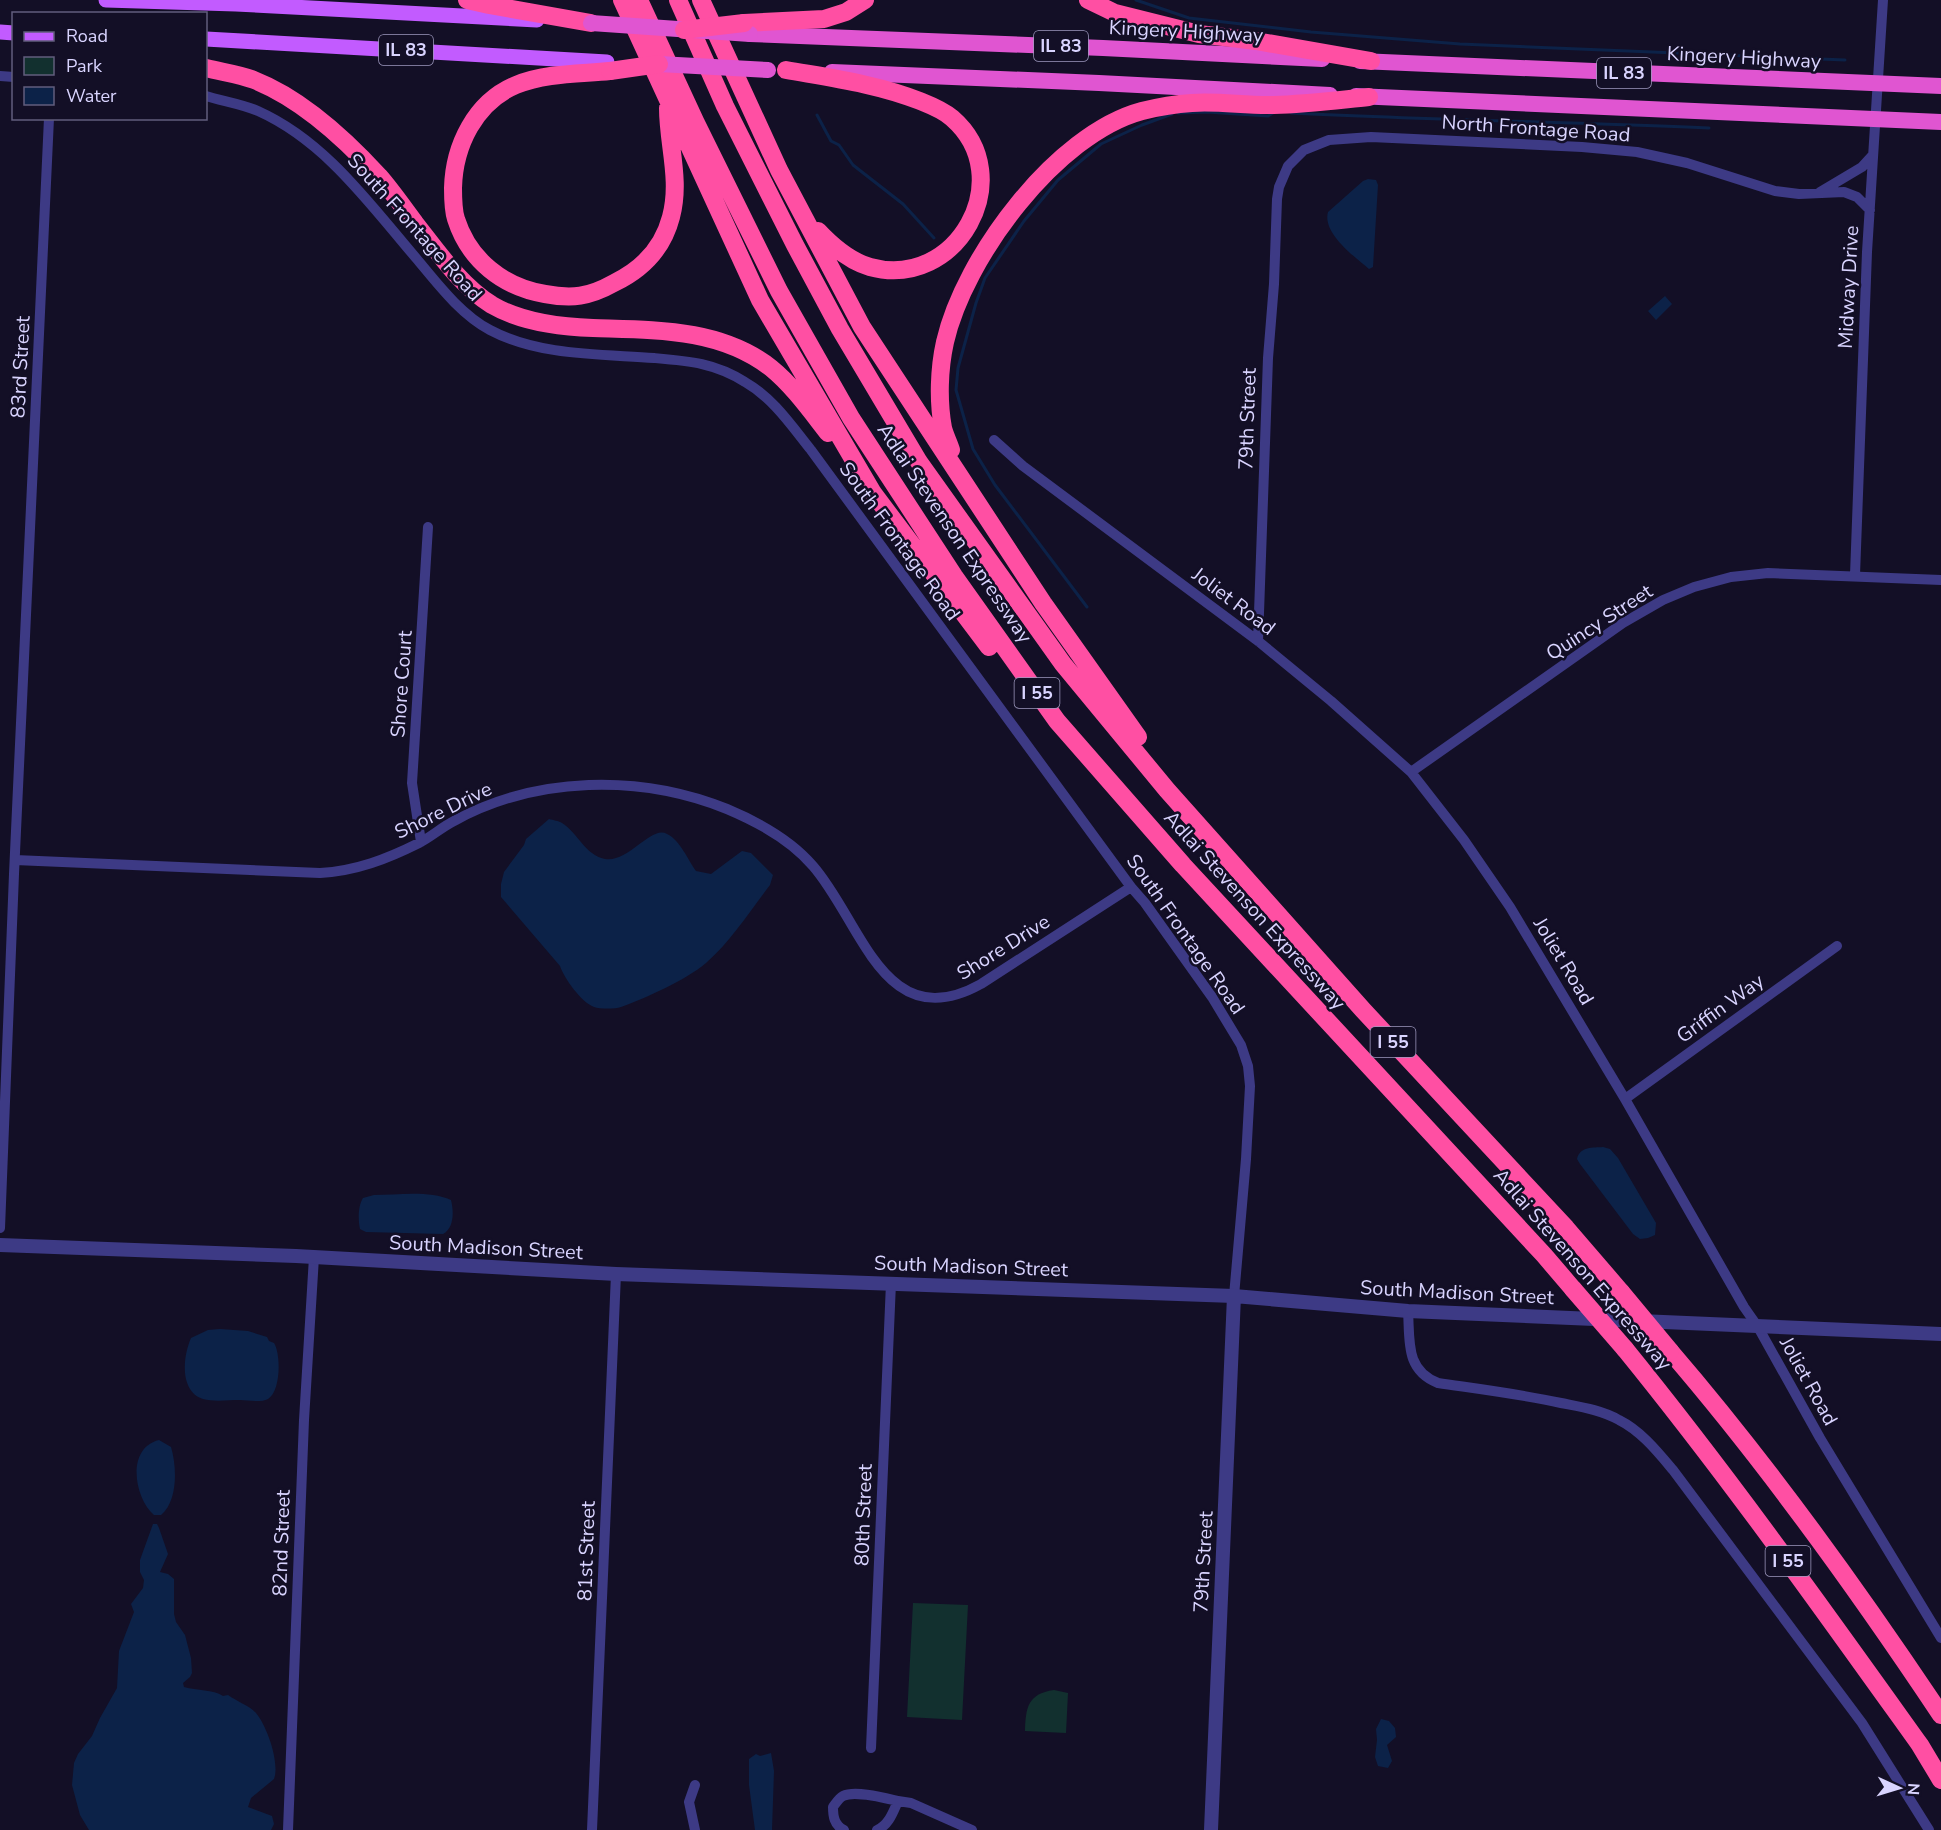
<svg xmlns="http://www.w3.org/2000/svg" width="1941" height="1830" font-family="'Nunito Sans',sans-serif">
<rect width="100%" height="100%" fill="#130f26"/>
<path fill="#12302f" d="M913,1603L968,1605L962,1720L907,1717Z
M1054,1690L1068,1693L1066,1733L1025,1731C1026,1708 1027,1694 1054,1690Z"/>
<path fill="#0c2248" d="M1368,179L1376,180L1378,185L1373,267L1369,269C1355,257 1322,233 1328,212L1363,181Z
M1665,296L1672,304L1656,320L1648,311Z
M549,819C553,820 559,821 562,823C578,833 585,855 605,859C629,863 651,825 667,834C680,840 688,860 696,871L711,874L742,851L751,853L773,875L770,885C750,911 731,941 706,963C686,980 646,998 621,1007C615,1009 600,1009 594,1007C581,1002 564,978 560,966L501,897V884L504,872L524,845L526,839Z
M1603,1147L1610,1149L1618,1158L1656,1223L1655,1235L1648,1238L1640,1239L1633,1234L1580,1164L1577,1159C1580,1146 1593,1148 1603,1147Z
M374,1195C398,1195 429,1190 451,1200C454,1212 454,1228 443,1234L366,1232L360,1229C358,1220 358,1206 363,1198Z
M220,1329L248,1331L267,1337L269,1341L274,1343C281,1354 281,1391 268,1399C260,1403 248,1400 240,1400C228,1400 214,1402 203,1399C179,1391 183,1356 191,1338L208,1330Z
M159,1440L171,1447C177,1467 178,1501 161,1515H154C134,1498 126,1448 159,1440Z
M153,1524H157L159,1528L168,1554L160,1572L168,1574L174,1579V1614L176,1622L185,1635L191,1658L192,1673L190,1677L183,1683L184,1687C197,1691 213,1689 223,1696L228,1695C236,1701 250,1706 256,1713C267,1726 280,1763 274,1779L251,1798L248,1807L272,1816L274,1824L271,1830H89L80,1815L72,1785L74,1763L78,1754L92,1736L100,1718L117,1688L119,1651L134,1612L131,1604L143,1588L144,1580L140,1572V1560Z
M1381,1719L1389,1721L1395,1728L1396,1737L1387,1745L1392,1761L1388,1768L1378,1766L1375,1757L1377,1740L1376,1729Z
M771,1753L774,1771L772,1830H755L749,1785V1759L756,1754L760,1756Z"/>
<g fill="none" stroke-linecap="round" stroke-linejoin="round">
<path stroke="#0c2248" stroke-width="3" d="M1136,0L1189,18L1311,32L1460,44L1845,60
M1178,113L1207,112L1268,116L1273,113
M1291,113C1430,120 1570,122 1709,128
M817,115L831,141L839,145L853,165L903,204L934,238
M1087,607L995,485L973,449L956,390L958,368L976,303L985,278L1024,221L1058,180L1101,144L1142,125L1172,114"/>
<path stroke="#3d3a85" stroke-width="10" d="M0,76L14,77
M206,96C222,101 242,104 258,111C325,141 369,203 416,258C437,283 460,314 490,330C539,356 600,354 654,358C689,361 715,363 745,382C773,398 791,425 811,450L1131,887L1145,903L1212,997L1241,1045L1248,1066L1250,1086L1246,1159L1234,1296
M1820,192L1862,167L1873,155
M994,440L1023,466L1258,641L1331,701L1411,772L1464,840L1510,907L1625,1099L1744,1307L1758,1327L1820,1438L1941,1638
M1855,575L1867,252L1883,0
M1258,641L1268,358L1274,284L1277,199L1279,187L1288,166L1304,150L1329,140L1371,137L1582,147L1637,152L1687,163L1775,191L1799,194L1844,192L1857,197L1870,210
M1411,772L1623,623L1663,600L1694,587L1731,577L1768,573L1941,580
M421,842L412,783L428,527
M15,860L320,873C356,871 387,859 419,843C431,837 442,827 454,821C536,776 640,774 727,809C758,822 791,840 813,866C862,922 884,1038 981,984L1131,887
M1625,1099L1837,946
M0,1228L14,874L49,118
M1408,1311C1410,1341 1405,1370 1438,1383C1479,1389 1520,1394 1561,1403C1581,1407 1601,1410 1619,1420C1641,1431 1657,1451 1673,1470L1862,1723L1929,1830
M871,1748L891,1283
M695,1785L689,1802L695,1830
M898,1801L911,1803L972,1830
M288,1830L304,1420L314,1257
M592,1830L616,1274
M844,1830C834,1825 833,1816 833,1807C836,1803 839,1798 843,1796C855,1790 885,1798 898,1801C893,1812 889,1825 877,1830"/>
<path stroke="#3d3a85" stroke-width="14" d="M0,1245L296,1256L616,1274L1234,1296L1408,1311L1941,1334
M1211,1830L1234,1296"/>
<path stroke="#c25bff" stroke-width="15" d="M106,0L236,4L537,20
M0,32L14,33
M206,39L607,62"/>
<path stroke="#e055d1" stroke-width="16" d="M750,34L1103,48L1322,59
M1360,61L1941,86
M832,72L1099,83L1330,95
M1356,96L1941,122"/>
<path stroke="#ff4fa3" stroke-width="18" d="M467,0L489,5L591,23
M622,0L760,300L873,493L989,647
M639,0L696,123L779,291L851,418L954,576L1057,721L1183,865L1544,1255L1573,1289
M678,0L725,106L795,245L840,329L919,462L1063,664L1167,790L1363,1010L1566,1228L1621,1292
M701,0L779,170L862,327L1043,603L1138,737
M1088,0L1115,13L1199,34L1256,41L1371,61
M744,23L824,19L846,12L865,0
M206,68C221,72 239,74 254,80C300,98 346,140 379,176C392,191 403,207 415,223C438,252 460,285 492,305C521,322 560,327 593,328C654,330 720,328 771,368C793,386 810,410 828,433
M786,70C831,78 877,84 920,101C930,105 943,110 952,118C1020,177 957,291 870,267C849,261 832,246 818,231
M610,71C578,74 545,73 516,85C475,102 454,146 453,188C453,198 453,210 456,219C469,260 503,287 545,294C572,299 589,297 614,283C643,269 663,248 671,217C681,180 668,145 668,108
M951,450C949,443 945,436 943,428C938,401 939,369 945,342C964,258 1056,134 1142,111C1158,107 1176,104 1192,103C1219,101 1247,106 1274,105C1306,104 1338,100 1369,97
M1625,1349C1729,1477 1824,1611 1920,1745L1941,1780
M1670,1351C1769,1466 1857,1589 1941,1715"/>
<path stroke="#e055d1" stroke-width="16" d="M591,23L750,34
M659,64L768,70"/>
<path stroke="#ff4fa3" stroke-width="18" d="M684,30L744,23
M610,71L659,64
M1573,1289L1625,1349
M1621,1292L1670,1351"/>
</g>
<g text-anchor="middle" stroke-width="5" stroke-linejoin="round" paint-order="stroke">
<g fill="#130f26" stroke="#9e99be" stroke-width="1.5">
<rect x="1034" y="31" width="54" height="30" rx="4.5"/>
<rect x="379" y="35" width="54" height="30" rx="4.5"/>
<rect x="1597" y="58" width="54" height="30" rx="4.5"/>
<rect x="1014.5" y="678" width="45" height="30" rx="4.5"/>
<rect x="1370.5" y="1027" width="45" height="30" rx="4.5"/>
<rect x="1765.5" y="1546" width="45" height="30" rx="4.5"/>
</g>
<g font-size="18" font-weight="bold" fill="#d9d4ff">
<text x="1061" y="52">IL 83</text>
<text x="406" y="56">IL 83</text>
<text x="1624" y="79">IL 83</text>
<text x="1037" y="699">I 55</text>
<text x="1393" y="1048">I 55</text>
<text x="1788" y="1567">I 55</text>
</g>
<g font-size="20" fill="#d9d4ff" stroke="#130f26">
<text transform="translate(1186 31) rotate(3)" y="7">Kingery Highway</text>
<text transform="translate(1744 57) rotate(3)" y="7">Kingery Highway</text>
<text transform="translate(1536 128) rotate(4)" y="7">North Frontage Road</text>
<text transform="translate(415 227) rotate(48)" y="7">South Frontage Road</text>
<text transform="translate(1848 287) rotate(-87)" y="7">Midway Drive</text>
<text transform="translate(20 367) rotate(-87)" y="7">83rd Street</text>
<text transform="translate(1247 419) rotate(-88)" y="7">79th Street</text>
<text transform="translate(955 533) rotate(56)" y="7">Adlai Stevenson Expressway</text>
<text transform="translate(900 541) rotate(54)" y="7">South Frontage Road</text>
<text transform="translate(1234 601) rotate(37)" y="7">Joliet Road</text>
<text transform="translate(1599 622) rotate(-33)" y="7">Quincy Street</text>
<text transform="translate(401 684) rotate(-86)" y="7">Shore Court</text>
<text transform="translate(443 810) rotate(-26)" y="7">Shore Drive</text>
<text transform="translate(1255 910) rotate(48)" y="7">Adlai Stevenson Expressway</text>
<text transform="translate(1186 934) rotate(55)" y="7">South Frontage Road</text>
<text transform="translate(1003 947) rotate(-32)" y="7">Shore Drive</text>
<text transform="translate(1564 961) rotate(59)" y="7">Joliet Road</text>
<text transform="translate(1720 1008) rotate(-36)" y="7">Griffin Way</text>
<text transform="translate(486 1247) rotate(3)" y="7">South Madison Street</text>
<text transform="translate(971 1266) rotate(2)" y="7">South Madison Street</text>
<text transform="translate(1583 1269) rotate(49)" y="7">Adlai Stevenson Expressway</text>
<text transform="translate(1457 1292) rotate(3)" y="7">South Madison Street</text>
<text transform="translate(1809 1381) rotate(61)" y="7">Joliet Road</text>
<text transform="translate(863 1515) rotate(-88)" y="7">80th Street</text>
<text transform="translate(281 1543) rotate(-88)" y="7">82nd Street</text>
<text transform="translate(586 1551) rotate(-88)" y="7">81st Street</text>
<text transform="translate(1203 1562) rotate(-87)" y="7">79th Street</text>
</g>
</g>
<rect x="12" y="12" width="195" height="108" fill="#130f26" stroke="#625e7d" stroke-width="1.5"/>
<rect x="24" y="32" width="30" height="9" fill="#c25bff" stroke="#625e7d" stroke-width="1.5"/>
<text x="66" y="42" font-size="18" fill="#d9d4ff">Road</text>
<rect x="24" y="57" width="30" height="18" fill="#12302f" stroke="#625e7d" stroke-width="1.5"/>
<text x="66" y="72" font-size="18" fill="#d9d4ff">Park</text>
<rect x="24" y="87" width="30" height="18" fill="#0c2248" stroke="#625e7d" stroke-width="1.5"/>
<text x="66" y="102" font-size="18" fill="#d9d4ff">Water</text>
<g transform="translate(1899 1788) rotate(94)" stroke="#130f26" stroke-width="4.5" paint-order="stroke">
<path d="M0-4.5L10 22L0 15L-10 22Z" fill="#d9d4ff"/>
<text y="-9" font-size="16" font-weight="bold" text-anchor="middle" fill="#d9d4ff">N</text>
</g>
</svg>
